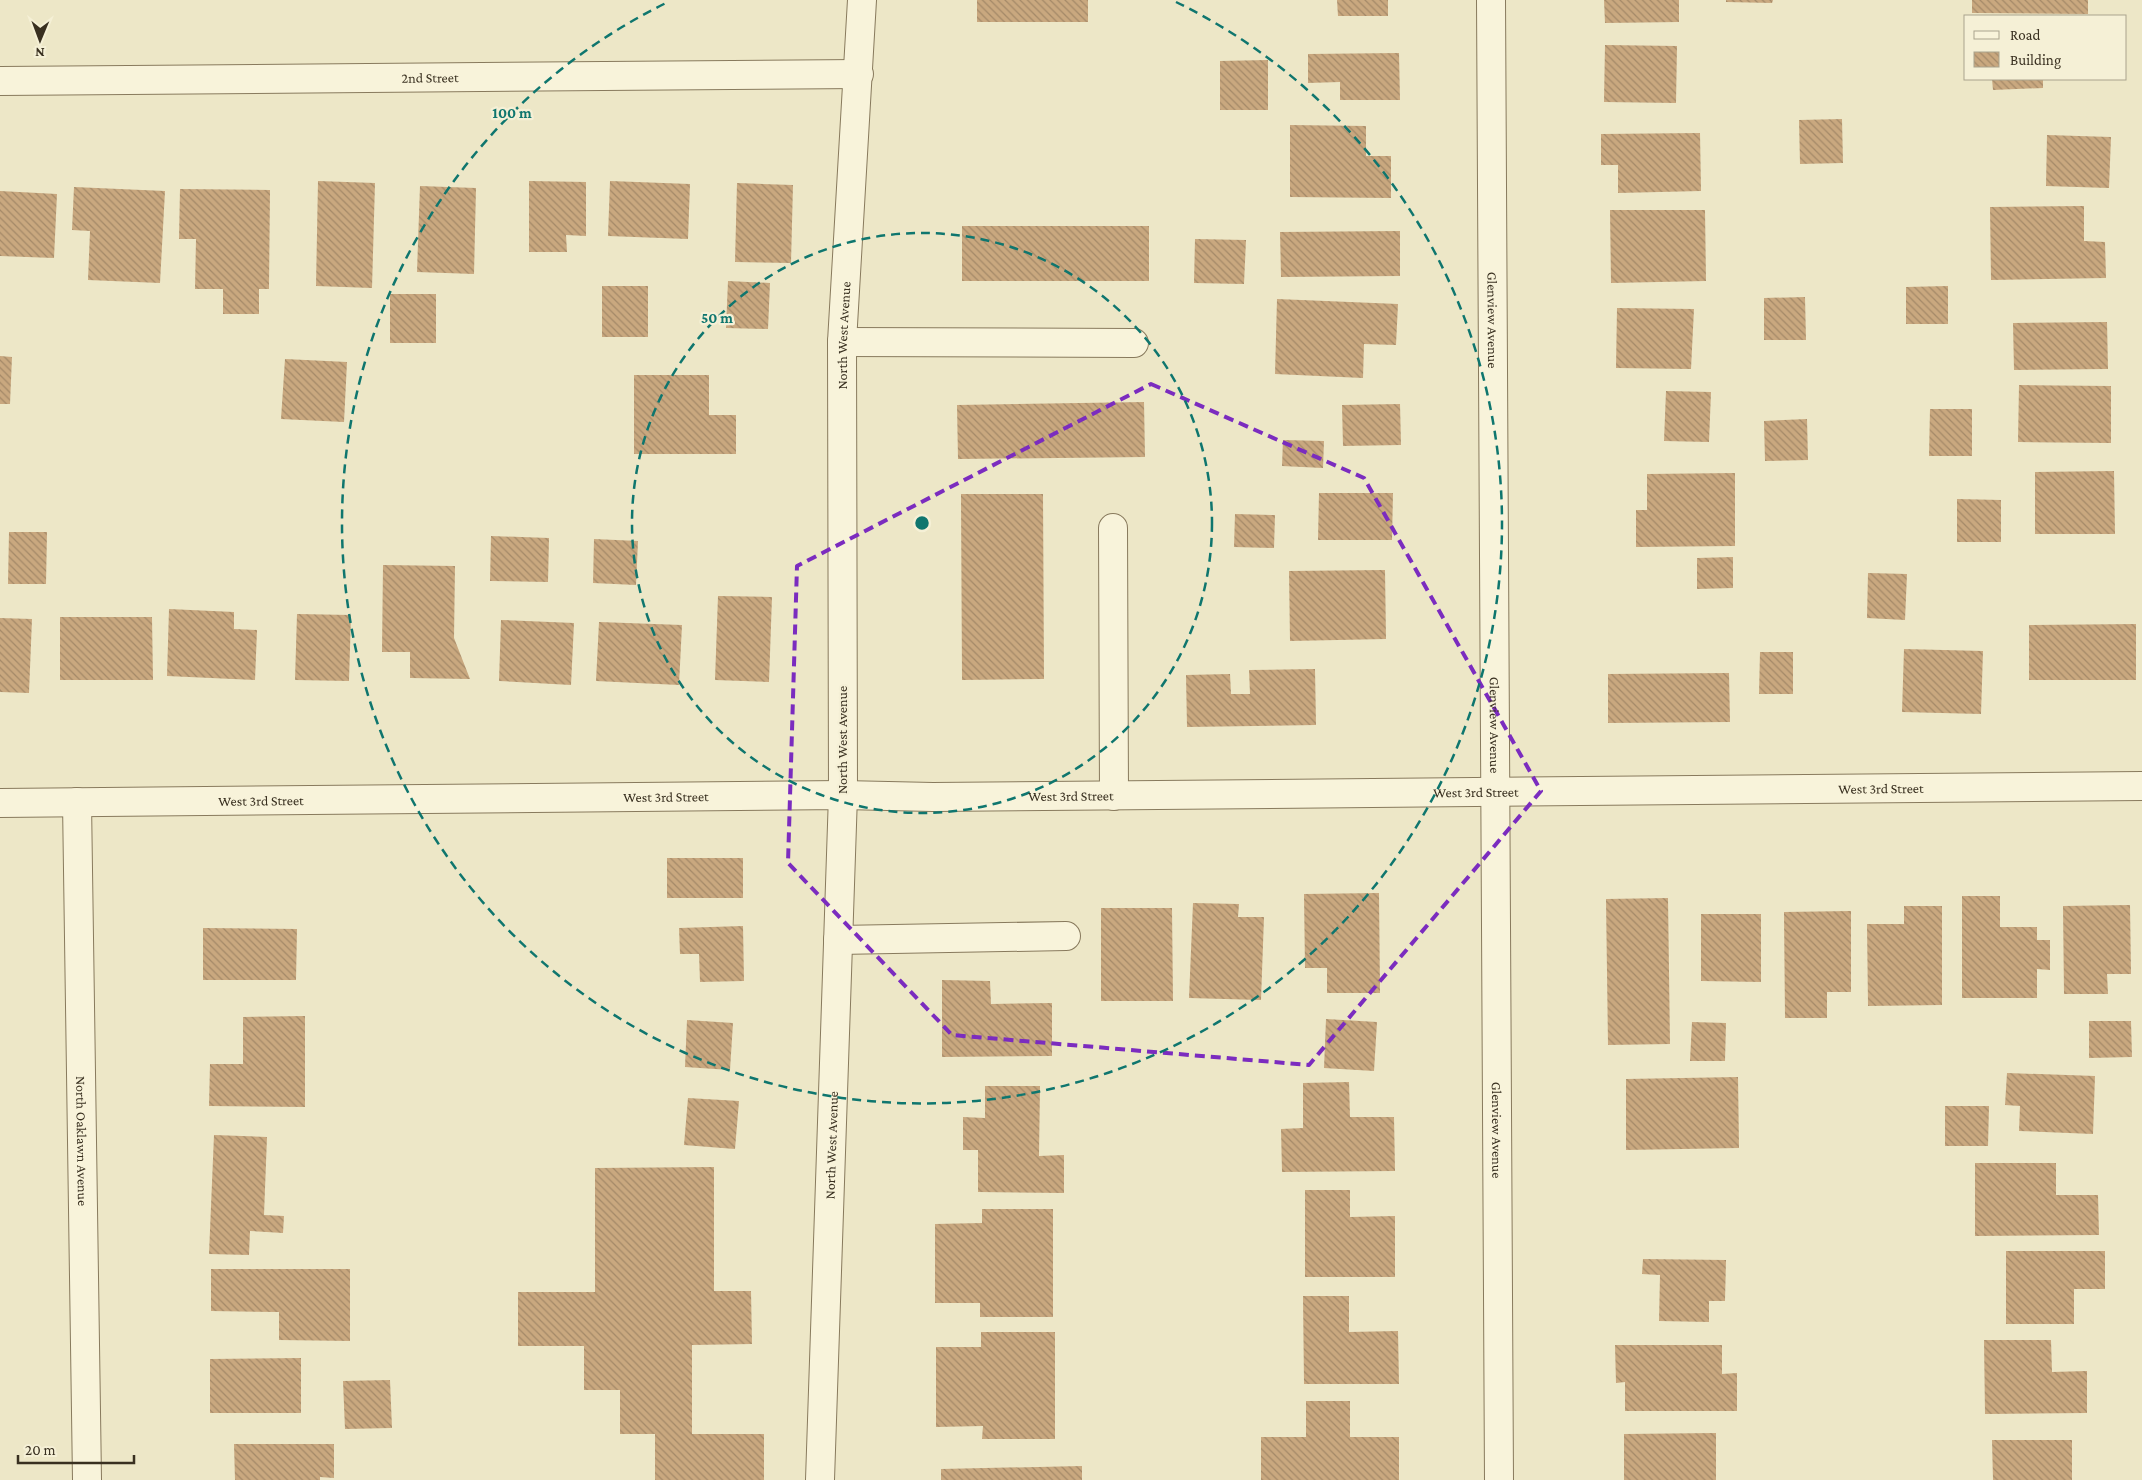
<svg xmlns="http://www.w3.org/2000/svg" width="2142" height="1480" font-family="'Crimson Pro',serif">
<defs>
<pattern id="building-back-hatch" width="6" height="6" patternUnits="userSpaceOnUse" patternTransform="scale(1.25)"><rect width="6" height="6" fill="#c9a87f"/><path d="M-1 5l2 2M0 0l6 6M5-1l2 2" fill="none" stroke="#a48968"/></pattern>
</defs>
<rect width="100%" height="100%" fill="#ede7c7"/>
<path fill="url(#building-back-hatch)" d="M977,0H1088V22H977Z
M1337,0H1388V16H1338Z
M1604,0H1679V22L1605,23Z
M1726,0H1773L1772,3L1726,2Z
M1972,0H2088V14L1972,13Z
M1605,45L1677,46L1676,103L1604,102Z
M1399,53L1400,100H1340V82L1308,83V54Z
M1268,60V110H1220V61Z
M1992,79H2043V88L1993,90Z
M1842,119L1843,163L1800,164L1799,120Z
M1290,125L1366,126V156H1391V198L1290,197Z
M1700,133L1701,191L1618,193V165H1601V134Z
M2047,135L2111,137L2109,188L2046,186Z
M318,181L375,183L372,288L316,286Z
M529,181L586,182V236L566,235L567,252H529Z
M610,181L690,184L688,239L608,236Z
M737,183L793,185L791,263L735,262Z
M420,186L476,188L474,274L417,272Z
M74,187L165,191L160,283L88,280L90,231L72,230Z
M180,189L270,190L269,289H259V314H223V289H195L196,239H179Z
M0,191L57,194L54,258L0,256Z
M2084,206V241L2105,242L2106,278L1991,280L1990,207Z
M1610,210H1705L1706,281L1611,283Z
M962,226H1149V281H962Z
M1400,231V276L1281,277L1280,232Z
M1195,239L1246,240L1244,284L1194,283Z
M728,281L770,283L768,329L726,328Z
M602,286H648V337H602Z
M1948,286V324H1906V287Z
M390,294H436V343H390Z
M1805,297L1806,340H1764V298Z
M1277,299L1398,304L1396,345L1364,344L1363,378L1275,374Z
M1617,308L1694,309L1691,369L1616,368Z
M2107,322L2108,369L2014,370L2013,323Z
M0,356L12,357L10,404H0Z
M285,359L347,362L344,422L281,419Z
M634,375H709V415H736V454H634Z
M2019,385L2111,386V443L2018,442Z
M1666,391L1711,392L1709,442L1664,441Z
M1144,402L1145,457L958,459L957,405Z
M1400,404L1401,445L1343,446L1342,405Z
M1930,409H1972V456H1929Z
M1807,419L1808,460L1765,461L1764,421Z
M1283,440L1324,441L1323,468L1282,466Z
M2114,471L2115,534H2035V472Z
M1735,473V546L1636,547V510H1647V474Z
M1319,493H1393L1392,540H1318Z
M961,494H1043L1044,679L962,680Z
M1957,499L2001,500V542H1957Z
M1235,514L1275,515L1274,548L1234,547Z
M9,532H47L46,584H8Z
M491,536L549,538L548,582L490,581Z
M594,539L638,541L636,585L593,583Z
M1733,557V588L1697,589V558Z
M383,565L455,566L454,638L470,679L410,678V652H382Z
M1385,570L1386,639L1290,641L1289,571Z
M1868,573L1907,574L1905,620L1867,618Z
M718,596L772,597L769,682L715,680Z
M169,609L234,612V629L257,630L255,680L167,676Z
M297,614L351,615L349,681L295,680Z
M60,617H152L153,680H60Z
M0,618L32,619L29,693L0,692Z
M501,620L574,623L571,685L499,681Z
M599,622L682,625L679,685L596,681Z
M2136,624V680H2029V625Z
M1904,649L1983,651L1981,714L1902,712Z
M1760,652H1793V694H1759Z
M1315,669L1316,725L1187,727L1186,675L1230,674L1231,694H1250L1249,670Z
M1729,673L1730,722L1608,723V674Z
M667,858H743V898H667Z
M1379,893L1380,993H1327V968H1305L1304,894Z
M1962,896H2000V927H2037V940H2050V970L2037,969V998H1962Z
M1668,898L1670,1044L1608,1045L1606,899Z
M1193,903L1239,904L1238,917H1264L1261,1000L1189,998Z
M2130,905L2131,974H2107L2108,994H2064L2063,906Z
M1904,906H1942V1005L1868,1006L1867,924H1904Z
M1101,908H1172L1173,1001H1101Z
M1851,911V992H1827V1018H1785L1784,912Z
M1701,914H1761V982L1701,981Z
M743,926L744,981L700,982L699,954H680L679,928Z
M203,928L297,929L296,980H203Z
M942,980L990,981L991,1004L1052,1003V1056L942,1057Z
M305,1016V1107L209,1106L210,1064H243V1017Z
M1326,1019L1377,1022L1374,1071L1324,1068Z
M687,1020L733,1023L730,1070L685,1067Z
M2089,1021H2131L2132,1057L2089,1058Z
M1692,1022L1726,1023L1725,1061H1690Z
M2007,1073L2095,1076L2093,1134L2019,1131L2020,1106L2005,1105Z
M1738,1077L1739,1148L1626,1150V1079Z
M1349,1082L1350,1117H1394L1395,1171L1282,1172L1281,1129L1303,1128V1083Z
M985,1086H1040L1039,1156L1064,1155V1193L978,1192V1150H963V1117L985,1118Z
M688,1098L739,1101L735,1149L684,1145Z
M1945,1106H1989L1988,1146H1945Z
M214,1135L267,1137L264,1215L284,1216L283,1233L250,1231L249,1255L209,1254Z
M1975,1163H2056V1195H2098L2099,1235L1975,1236Z
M714,1167V1291H751L752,1344L692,1345V1434H764V1480H655V1434H620V1390H584V1346H518V1292H595V1168Z
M1305,1190H1350V1217L1395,1216V1277H1305Z
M982,1209H1053V1317H980V1303H935V1224L982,1223Z
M2006,1251H2105V1289H2074V1324H2006Z
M1643,1259L1726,1260L1725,1301H1709V1322L1659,1321L1660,1275L1642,1274Z
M211,1269H350V1341L279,1340V1312L211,1311Z
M1303,1296H1349V1332L1398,1331L1399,1384H1304Z
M981,1332H1055V1439H982L983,1426L936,1427V1347H981Z
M1984,1340H2051L2052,1372L2087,1371V1413L1985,1414Z
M1615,1345H1722V1374L1737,1373V1411H1625V1382L1616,1383Z
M301,1358V1413H210V1359Z
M390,1380L392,1428L345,1429L343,1381Z
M1306,1401H1350V1437H1399V1480H1261V1437H1306Z
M1716,1433V1480H1624V1434Z
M1992,1440H2072V1480H1993Z
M234,1444H334V1478L320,1477V1480H235Z
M1082,1466V1480H941V1469Z"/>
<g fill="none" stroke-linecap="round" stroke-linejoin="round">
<g stroke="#887a5d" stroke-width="30">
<g id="minor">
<path id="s1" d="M1491,0L1499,1480"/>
<path id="s2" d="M0,81L859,74"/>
<path d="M842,342L1134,343"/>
<path d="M1113,528L1114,796"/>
<path id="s3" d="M77,802L87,1480"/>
<path id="s4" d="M0,803L843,795L933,797L2142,786"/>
<path d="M838,940L1066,936"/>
<path id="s5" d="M820,1480L843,795L842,342L862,0"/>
</g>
</g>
<use href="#minor" stroke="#f8f3da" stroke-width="28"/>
</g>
<path fill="none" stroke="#7b2cbf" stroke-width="4" stroke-dasharray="10 6" stroke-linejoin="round" d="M1151,384L1364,478L1541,791L1309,1065L952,1035L788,863L797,566Z"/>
<g fill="none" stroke="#0f766e" stroke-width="2.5" stroke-dasharray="9 6">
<circle cx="922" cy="523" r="290"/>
<path d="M1176 2A580 580 0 1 1 668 2"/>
</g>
<g text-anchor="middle" stroke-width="4.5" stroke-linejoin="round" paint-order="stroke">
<g font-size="14" fill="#393020" stroke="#f5f0d6">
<text dy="5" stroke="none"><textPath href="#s2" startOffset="430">2nd Street</textPath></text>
<text dy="5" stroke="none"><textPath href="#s1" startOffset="320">Glenview Avenue</textPath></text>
<text dy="5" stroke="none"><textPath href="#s5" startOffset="1145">North West Avenue</textPath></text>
<text dy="5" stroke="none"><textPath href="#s1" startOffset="725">Glenview Avenue</textPath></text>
<text transform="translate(842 740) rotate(-90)" y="5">North West Avenue</text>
<text dy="5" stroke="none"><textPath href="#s4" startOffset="1881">West 3rd Street</textPath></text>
<text dy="5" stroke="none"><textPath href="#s4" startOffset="1476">West 3rd Street</textPath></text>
<text dy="5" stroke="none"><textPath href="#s4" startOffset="1071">West 3rd Street</textPath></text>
<text dy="5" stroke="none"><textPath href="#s4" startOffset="666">West 3rd Street</textPath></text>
<text dy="5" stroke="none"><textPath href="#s4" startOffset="261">West 3rd Street</textPath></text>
<text dy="5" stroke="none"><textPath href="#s1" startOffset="1130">Glenview Avenue</textPath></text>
<text dy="5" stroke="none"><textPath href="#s3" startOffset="339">North Oaklawn Avenue</textPath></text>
<text dy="5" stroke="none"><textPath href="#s5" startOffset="335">North West Avenue</textPath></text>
</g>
</g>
<circle cx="922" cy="523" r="8" fill="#0f766e" stroke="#f5f0d6" stroke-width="2.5"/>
<g font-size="15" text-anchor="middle" font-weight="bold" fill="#0f766e" stroke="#f5f0d6" stroke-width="4.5" stroke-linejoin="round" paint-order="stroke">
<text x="512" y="118">100 m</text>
<text x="717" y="323">50 m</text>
</g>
<rect x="1964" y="15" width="162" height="65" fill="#f5f0d6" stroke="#aaa38d"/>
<rect x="1974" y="31" width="25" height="8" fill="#f8f3da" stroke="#aaa38d"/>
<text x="2010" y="40" font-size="15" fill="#393020">Road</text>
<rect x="1974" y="52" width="25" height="15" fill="url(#building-back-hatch)" stroke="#aaa38d"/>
<text x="2010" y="65" font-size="15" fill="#393020">Building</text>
<g transform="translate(40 40) rotate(181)" stroke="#f5f0d6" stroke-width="4" paint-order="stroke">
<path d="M0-4L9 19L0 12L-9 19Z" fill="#393020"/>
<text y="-8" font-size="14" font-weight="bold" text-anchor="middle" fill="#393020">N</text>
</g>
<path d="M18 1455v8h116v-8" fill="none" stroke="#393020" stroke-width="2.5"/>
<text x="25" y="1455" font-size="15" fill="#393020" stroke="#f5f0d6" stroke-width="4" paint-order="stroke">20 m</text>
</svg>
